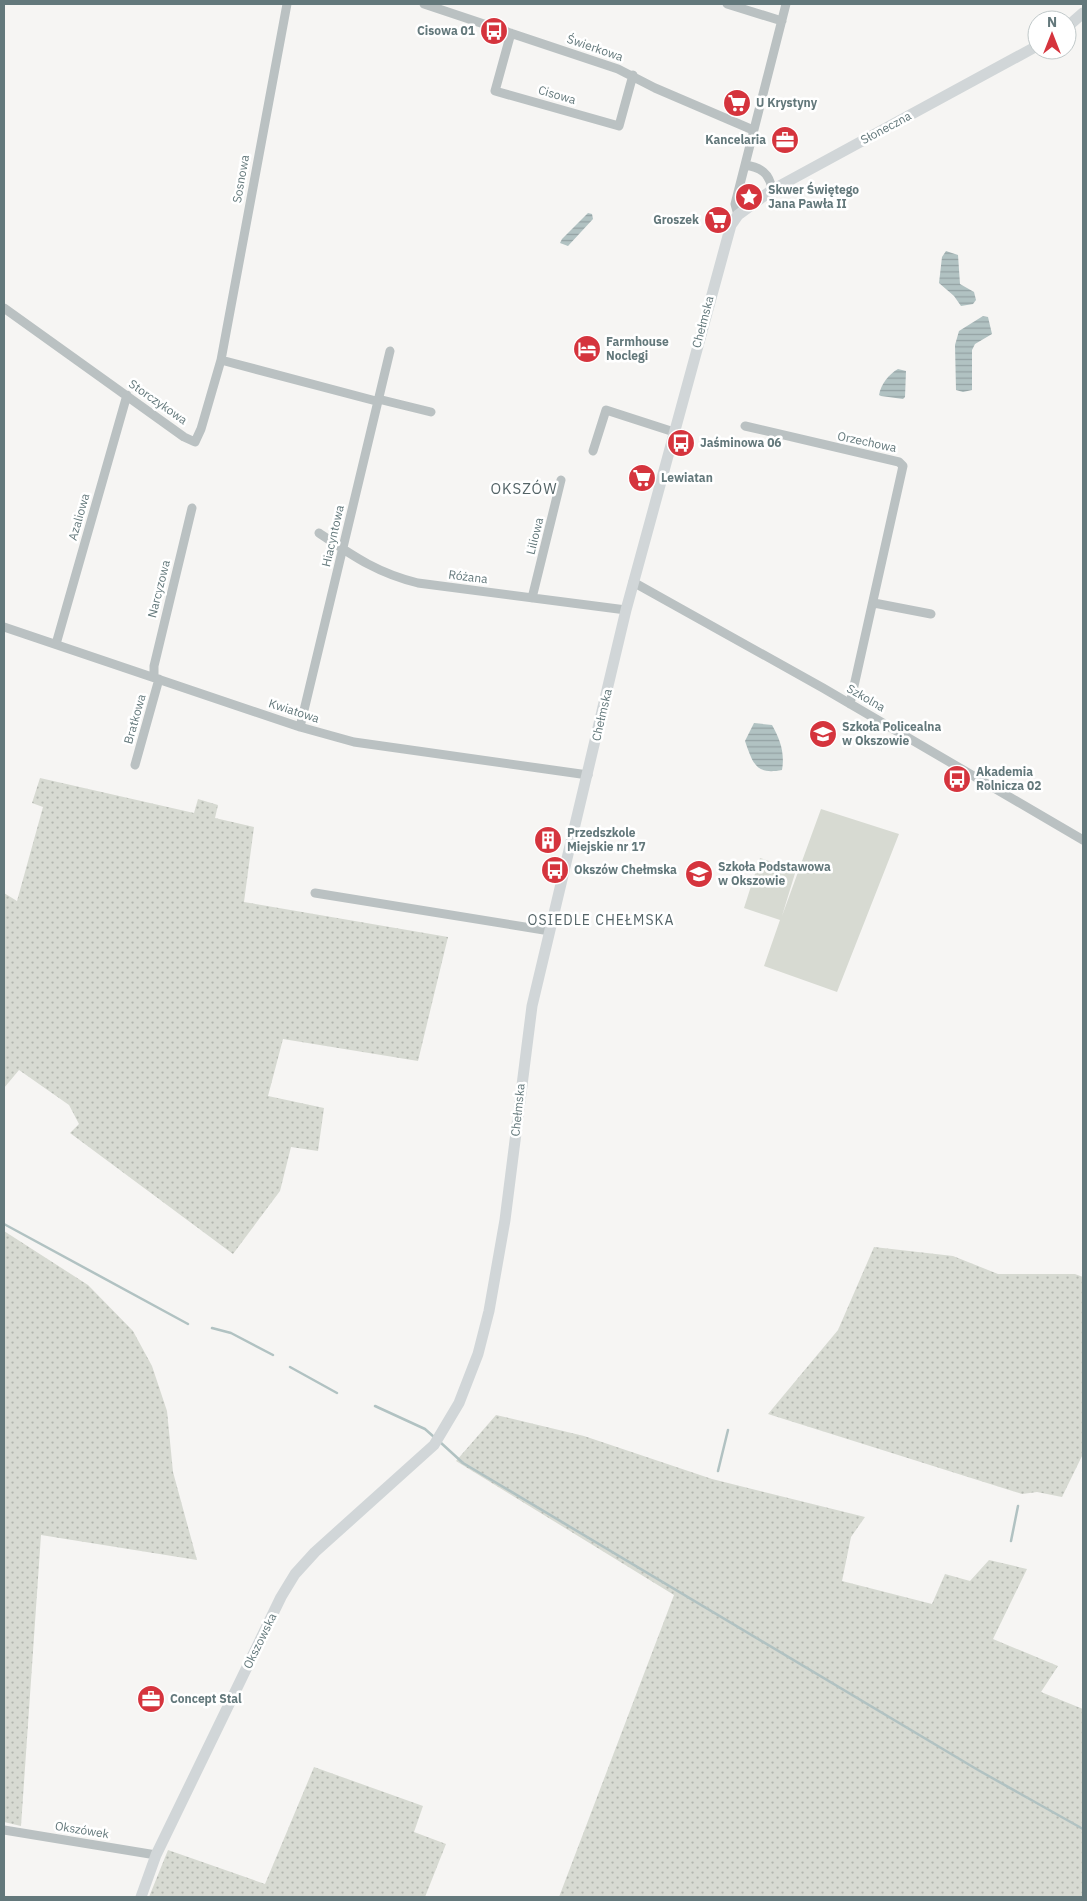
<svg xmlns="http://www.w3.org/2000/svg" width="1087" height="1901" font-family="'IBM Plex Sans',sans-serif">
<defs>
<pattern id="grass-dots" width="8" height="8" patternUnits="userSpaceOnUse" patternTransform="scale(1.25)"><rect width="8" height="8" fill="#d7dad2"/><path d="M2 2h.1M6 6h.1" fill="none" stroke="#b2b6af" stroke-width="1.8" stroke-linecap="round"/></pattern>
<pattern id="water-rules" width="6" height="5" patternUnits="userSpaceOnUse" patternTransform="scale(1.25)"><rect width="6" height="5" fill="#b1c2c2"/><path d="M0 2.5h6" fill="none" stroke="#94a2a3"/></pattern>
</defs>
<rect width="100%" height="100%" fill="#f6f5f3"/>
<path fill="url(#grass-dots)" d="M40,778L194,813L198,799L218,805L215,818L254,827L244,902L448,937L418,1061L283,1039L268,1096L324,1108L318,1151L291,1147L280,1191L233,1254L70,1133L79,1124L69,1105L19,1070L4,1088V893L17,901L43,807L32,803Z
M4,1231L88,1285L133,1331L152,1366L167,1411L173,1472L197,1560L41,1535L21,1826L4,1822Z
M874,1247L953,1256L998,1274H1075L1083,1277V1454L1062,1497L1037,1492L1022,1494L768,1414L838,1330Z
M496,1415L584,1436L712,1479L865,1517L851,1537L842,1581L932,1604L945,1574L970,1581L989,1560L1027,1569L993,1639L1058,1666L1041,1692L1083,1709V1897H559L674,1595L456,1461Z
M314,1767L423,1806L414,1832L446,1844L425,1897H149L168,1850L265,1884Z"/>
<path fill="#d7dad2" d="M821,809L899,834L837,992L764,966L780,920L744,908L760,858L796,870L782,916Z"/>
<path fill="url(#water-rules)" d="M588,213L592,214L593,219L568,246L560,243L562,239Z
M946,251L958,255L960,284L974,292L976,300L973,304L961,306L954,296L939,283L942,257Z
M983,316L988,317L992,334L975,344L972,350V390L963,392L956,390L955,345L959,331Z
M898,369L906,371L905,397L903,399L881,396L879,395C881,384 889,374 898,369Z
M754,723L772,725C780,739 785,753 782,770C756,775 753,764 745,741Z"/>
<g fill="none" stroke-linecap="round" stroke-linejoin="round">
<path stroke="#b1c2c2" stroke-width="2.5" d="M4,1224L188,1324
M212,1328L231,1333L273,1355
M290,1367L337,1393
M375,1406L425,1429L434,1437
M440,1442L463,1463L978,1770L1083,1829
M718,1471L728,1430
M1011,1541L1018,1506"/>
<path stroke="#bac1c2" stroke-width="9" d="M424,4L618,69L655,88L753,130
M727,4L782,21
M511,33L495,91L619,126L633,75
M745,165C760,167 770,173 772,190
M738,215L735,204L786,4
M4,308L184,437L195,442L201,429L221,360L287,4
M221,360L376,401
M378,399L431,412
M745,426L899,462L903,466L850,704
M593,451L606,410L674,432
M319,533C353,556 377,573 418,583L626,610
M633,582L823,688L1083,840
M532,598L561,480
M874,603L931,614
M4,627L300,727L354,742L588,775
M56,644L127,395
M154,677V666L192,508
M300,727L390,351
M135,765L159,679
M315,893L550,931
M4,1830L156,1855"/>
<path stroke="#d1d6d8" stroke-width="11" d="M1067,27L1083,13
M141,1897L156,1855L281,1597L295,1574L315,1552L434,1445L459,1403L478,1354L489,1311L505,1220L532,1006L626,610L731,225L738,215L772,190L1037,46"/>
</g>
<defs>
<g id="bus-disc" transform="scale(1.4375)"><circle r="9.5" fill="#d5343d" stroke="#fff"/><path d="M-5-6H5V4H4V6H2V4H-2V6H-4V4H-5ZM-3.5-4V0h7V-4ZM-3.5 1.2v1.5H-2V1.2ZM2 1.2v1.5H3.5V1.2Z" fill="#fff"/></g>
<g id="supermarket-disc" transform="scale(1.4375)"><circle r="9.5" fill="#d5343d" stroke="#fff"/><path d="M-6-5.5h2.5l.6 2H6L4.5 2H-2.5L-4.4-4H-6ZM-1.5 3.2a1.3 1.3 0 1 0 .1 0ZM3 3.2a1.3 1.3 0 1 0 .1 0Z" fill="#fff"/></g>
<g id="office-disc" transform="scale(1.4375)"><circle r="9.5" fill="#d5343d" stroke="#fff"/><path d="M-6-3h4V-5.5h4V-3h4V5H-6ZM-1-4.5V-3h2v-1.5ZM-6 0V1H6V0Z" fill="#fff"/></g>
<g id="sight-disc" transform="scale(1.4375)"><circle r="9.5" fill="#d5343d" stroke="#fff"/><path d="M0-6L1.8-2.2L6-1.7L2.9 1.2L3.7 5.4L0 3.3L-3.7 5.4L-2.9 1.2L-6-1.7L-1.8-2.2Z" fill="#fff"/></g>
<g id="hotel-disc" transform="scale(1.4375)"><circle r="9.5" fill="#d5343d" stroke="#fff"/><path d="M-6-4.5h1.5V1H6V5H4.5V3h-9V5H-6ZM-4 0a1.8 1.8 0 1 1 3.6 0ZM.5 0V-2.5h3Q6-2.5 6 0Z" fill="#fff"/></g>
<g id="university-disc" transform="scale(1.4375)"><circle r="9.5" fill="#d5343d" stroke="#fff"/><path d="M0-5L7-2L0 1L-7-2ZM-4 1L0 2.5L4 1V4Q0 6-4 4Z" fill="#fff"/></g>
<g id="building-disc" transform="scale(1.4375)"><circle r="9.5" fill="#d5343d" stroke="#fff"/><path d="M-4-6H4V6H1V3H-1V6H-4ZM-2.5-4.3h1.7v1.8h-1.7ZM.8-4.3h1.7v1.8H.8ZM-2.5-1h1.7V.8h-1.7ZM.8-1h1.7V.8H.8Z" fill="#fff"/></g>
<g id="school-disc" transform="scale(1.4375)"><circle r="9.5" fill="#d5343d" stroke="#fff"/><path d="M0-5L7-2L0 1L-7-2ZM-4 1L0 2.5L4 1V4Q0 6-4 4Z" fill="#fff"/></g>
</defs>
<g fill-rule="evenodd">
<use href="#bus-disc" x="494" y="31"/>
<use href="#supermarket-disc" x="737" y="103"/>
<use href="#office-disc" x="785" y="140"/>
<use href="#sight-disc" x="749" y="197"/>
<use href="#supermarket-disc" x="718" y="220"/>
<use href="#hotel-disc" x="587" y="349"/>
<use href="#bus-disc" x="681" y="443"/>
<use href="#supermarket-disc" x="642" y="478"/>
<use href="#university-disc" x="823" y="734"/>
<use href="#bus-disc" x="957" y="779"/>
<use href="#building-disc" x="548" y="840"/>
<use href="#bus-disc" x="555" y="870"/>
<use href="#school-disc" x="699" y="874"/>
<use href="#office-disc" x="151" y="1699"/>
</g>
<g text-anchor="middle" stroke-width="5" stroke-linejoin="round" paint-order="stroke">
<g font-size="12" font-weight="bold" fill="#63787b" stroke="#fff" text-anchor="start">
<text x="475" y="35" text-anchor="end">Cisowa 01</text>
<text x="756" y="107">U Krystyny</text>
<text x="766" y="144" text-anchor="end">Kancelaria</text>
<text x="768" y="194">Skwer Świętego<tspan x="768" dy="14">Jana Pawła II</tspan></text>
<text x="699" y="224" text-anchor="end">Groszek</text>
<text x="606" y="346">Farmhouse<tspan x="606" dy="14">Noclegi</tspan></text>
<text x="700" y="447">Jaśminowa 06</text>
<text x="661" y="482">Lewiatan</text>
<text x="842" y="731">Szkoła Policealna<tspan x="842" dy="14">w Okszowie</tspan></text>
<text x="976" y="776">Akademia<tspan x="976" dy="14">Rolnicza 02</tspan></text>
<text x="567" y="837">Przedszkole<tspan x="567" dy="14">Miejskie nr 17</tspan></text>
<text x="718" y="871">Szkoła Podstawowa<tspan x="718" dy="14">w Okszowie</tspan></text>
<text x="574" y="874">Okszów Chełmska</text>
<text x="170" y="1703">Concept Stal</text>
</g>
<g font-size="12" fill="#63787b" stroke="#fff">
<text transform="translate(595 48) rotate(19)" y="4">Świerkowa</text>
<text transform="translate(557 95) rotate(16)" y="4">Cisowa</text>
<text transform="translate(886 128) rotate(-28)" y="4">Słoneczna</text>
<text transform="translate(241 179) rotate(-80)" y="4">Sosnowa</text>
<text transform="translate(703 322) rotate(-75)" y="4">Chełmska</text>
<text transform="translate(158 402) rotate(35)" y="4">Storczykowa</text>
<text transform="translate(867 442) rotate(12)" y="4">Orzechowa</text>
<text transform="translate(79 517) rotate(-74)" y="4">Azaliowa</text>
<text transform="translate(333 536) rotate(-77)" y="4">Hiacyntowa</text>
<text transform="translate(535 536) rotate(-76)" y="4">Liliowa</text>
<text transform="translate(468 577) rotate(7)" y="4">Różana</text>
<text transform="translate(159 589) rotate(-76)" y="4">Narcyzowa</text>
<text transform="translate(866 698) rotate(30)" y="4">Szkolna</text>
<text transform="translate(294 711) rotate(18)" y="4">Kwiatowa</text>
<text transform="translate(602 715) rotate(-77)" y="4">Chełmska</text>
<text transform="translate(135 719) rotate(-74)" y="4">Bratkowa</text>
<text transform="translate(518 1110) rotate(-84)" y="4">Chełmska</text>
<text transform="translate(260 1641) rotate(-64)" y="4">Okszowska</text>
<text transform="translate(82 1830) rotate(9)" y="4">Okszówek</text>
</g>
<g font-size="14" letter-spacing="1" fill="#546467" stroke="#fff">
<text x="601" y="925">OSIEDLE CHEŁMSKA</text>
</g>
<g font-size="15" letter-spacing="1" fill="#546467" stroke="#fff">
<text x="524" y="494">OKSZÓW</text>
</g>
</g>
<rect width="1087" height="1901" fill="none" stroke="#63787b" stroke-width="10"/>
<g transform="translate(1052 35)"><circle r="24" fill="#ffffff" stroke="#c1c9ca"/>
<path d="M0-4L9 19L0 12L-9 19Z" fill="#d5343d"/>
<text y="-8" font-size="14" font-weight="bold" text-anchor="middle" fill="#63787b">N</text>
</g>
</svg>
